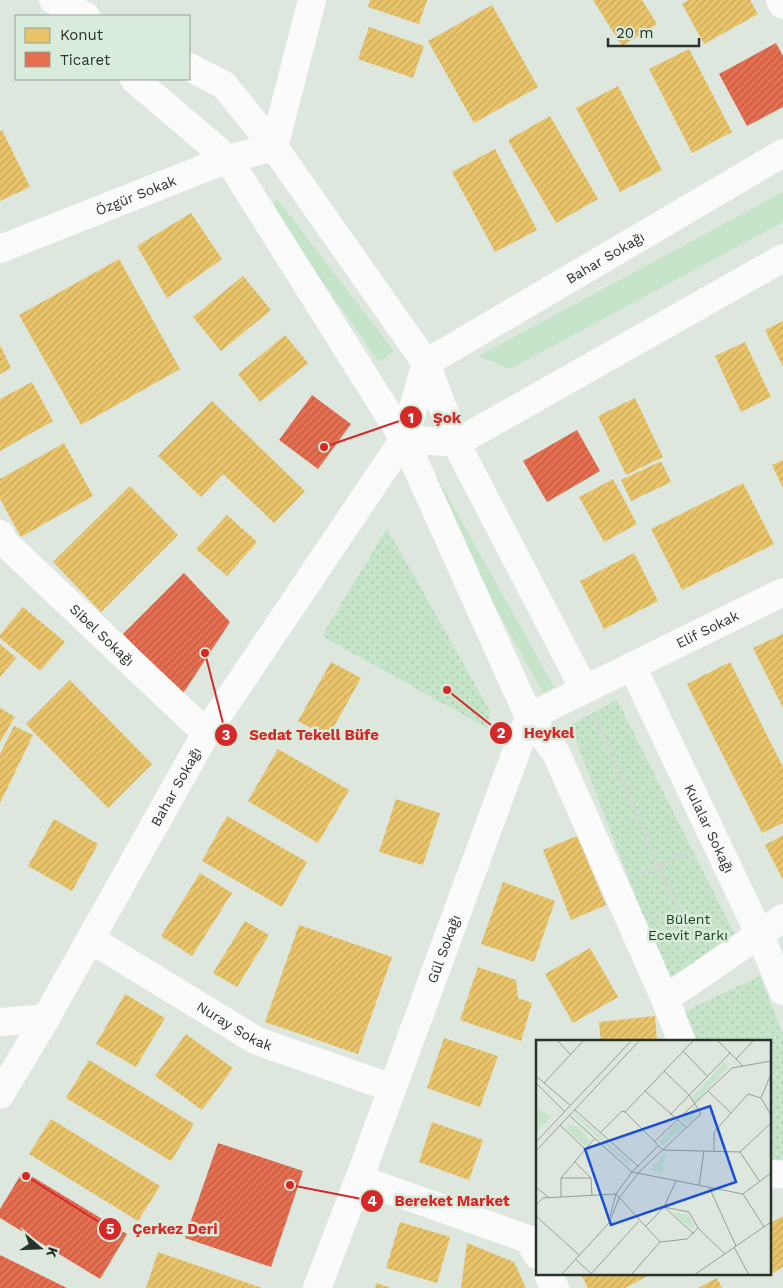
<svg xmlns="http://www.w3.org/2000/svg" width="783" height="1288" font-family="'Work Sans',sans-serif">
<defs>
<pattern id="park-dots" width="8" height="8" patternUnits="userSpaceOnUse" patternTransform="scale(1.25)"><rect width="8" height="8" fill="#c6e4ca"/><path d="M2 2h.1M6 6h.1" fill="none" stroke="#aac4ae" stroke-width="1.8" stroke-linecap="round"/></pattern>
<pattern id="homes-hatch" width="6" height="6" patternUnits="userSpaceOnUse" patternTransform="scale(1.25)"><rect width="6" height="6" fill="#e9c46a"/><path d="M-1 1l2-2M0 6l6-6M5 7l2-2" fill="none" stroke="#c8a95c"/></pattern>
<pattern id="shops-hatch" width="6" height="6" patternUnits="userSpaceOnUse" patternTransform="scale(1.25)"><rect width="6" height="6" fill="#e76f51"/><path d="M-1 1l2-2M0 6l6-6M5 7l2-2" fill="none" stroke="#bb5c43"/></pattern>
</defs>
<rect width="100%" height="100%" fill="#dde7de"/>
<path fill="#c6e4ca" d="M783,192V222L510,369L479,356Z
M277,199L394,351L379,362L270,207Z
M436,475L554,687L543,693L425,481Z"/>
<path fill="url(#park-dots)" d="M387,528L490,711L487,728L322,636Z
M617,700L741,947L668,982L570,725Z
M760,976L783,1034V1160H769V1042H694L683,1012Z"/>
<path fill="url(#homes-hatch)" d="M370,0H427L419,24L368,7Z
M593,0H642L657,24L622,46Z
M689,0H750L758,14L704,44L682,4Z
M492,5L538,87L474,123L428,41Z
M369,27L424,46L413,78L358,59Z
M689,49L732,132L692,153L649,69Z
M618,86L662,170L620,192L576,108Z
M550,116L598,199L556,223L508,140Z
M2,130L30,187L0,201V131Z
M495,149L537,230L495,252L452,172Z
M191,213L222,259L167,298L137,246Z
M119,259L180,369L81,425L19,315Z
M243,276L271,310L221,351L193,317Z
M783,321V367L765,330Z
M285,335L308,363L260,402L238,374Z
M745,342L771,397L741,412L715,356Z
M0,345L11,368L0,374Z
M32,382L53,421L0,451V399Z
M635,398L663,457L626,475L598,416Z
M212,401L305,491L274,523L223,474L201,497L158,456Z
M64,443L93,496L21,537L0,499V479Z
M783,460V488L772,465Z
M661,461L671,482L631,501L621,480Z
M613,479L637,524L604,542L579,497Z
M743,483L774,544L682,590L651,529Z
M130,486L178,535L101,612L53,562Z
M227,515L257,542L227,576L196,549Z
M634,553L658,601L604,629L580,581Z
M23,607L65,642L40,671L0,638V635Z
M783,634V708L753,648Z
M0,644L16,658L0,677Z
M331,662L361,678L328,737L298,721Z
M730,662L783,767V823L762,833L687,684Z
M70,680L152,764L108,808L26,724Z
M0,708L15,717L0,742Z
M14,726L33,735L0,803V754Z
M278,749L349,790L318,843L248,801Z
M396,799L440,813L423,865L379,852Z
M227,816L307,862L282,907L202,861Z
M54,819L98,844L72,891L28,866Z
M783,835V880L765,845Z
M577,836L606,905L571,920L543,850Z
M200,873L232,893L192,956L161,936Z
M503,882L555,901L534,962L481,944Z
M245,921L269,935L237,987L213,973Z
M299,925L392,957L358,1054L265,1022Z
M590,948L618,997L573,1023L545,974Z
M478,967L516,980L518,998L532,1003L521,1041L460,1020Z
M125,994L165,1018L136,1067L96,1044Z
M655,1016L657,1042H601L599,1022Z
M186,1034L233,1068L202,1110L155,1076Z
M444,1038L498,1056L480,1107L427,1088Z
M89,1060L194,1124L171,1161L66,1098Z
M51,1119L160,1186L138,1221L29,1154Z
M432,1122L483,1140L469,1180L419,1162Z
M783,1216V1267L769,1275V1224Z
M400,1222L450,1237L437,1283L386,1268Z
M467,1243L514,1262L526,1288H461Z
M158,1252L262,1288H146Z
M581,1274H651L625,1288H588Z
M717,1278L722,1288H698Z
M376,1283L391,1288H375Z"/>
<path fill="url(#shops-hatch)" d="M776,43L783,56V107L747,126L719,74Z
M312,395L351,424L318,469L279,440Z
M577,430L600,471L547,502L523,461Z
M184,573L230,622L182,695L123,634Z
M218,1143L303,1171L271,1267L185,1238Z
M23,1171L127,1234L100,1279L0,1218V1209Z
M0,1255L67,1288H0Z"/>
<g fill="none" stroke-linecap="round" stroke-linejoin="round">
<path stroke="#d4d6d4" stroke-width="3" stroke-dasharray="5 2.5" stroke-linecap="butt" d="M596,717L659,867L694,944
M641,876L688,851"/>
<g stroke="#fafbfa" stroke-width="28">
<path d="M53,0L86,16"/>
<path d="M780,0L783,5"/>
<path d="M189,67L224,85L274,147L426,363L456,443L584,689"/>
<path d="M134,79L228,159L404,439L529,717L556,753L665,999L682,1042"/>
<path id="s1" d="M0,249L228,159L274,147L312,0"/>
<path d="M404,439L456,443L783,258"/>
<path id="s2" d="M0,534L4,542L206,733"/>
<path id="s3" d="M632,666L759,933L783,991"/>
<path id="s4" d="M90,939L257,1041L392,1088"/>
<path d="M665,999L783,918"/>
<path d="M0,1022L46,1018"/>
<path id="s5" d="M0,1095L46,1018L206,733L404,439L426,363L783,153"/>
<path d="M769,1175L783,1174"/>
<path d="M359,1179L528,1239L537,1255"/>
<path d="M548,1274L555,1288"/>
<path id="s6" d="M317,1288L359,1179L529,717L783,592"/>
</g>
</g>
<g text-anchor="middle" stroke-width="5" stroke-linejoin="round" paint-order="stroke">
<g font-size="14" fill="#2b322b" stroke="#d9ebda">
<text dy="5" stroke="none"><textPath href="#s1" startOffset="146">Özgür Sokak</textPath></text>
<text dy="5" stroke="none"><textPath href="#s5" startOffset="1058">Bahar Sokağı</textPath></text>
<text dy="5" stroke="none"><textPath href="#s6" startOffset="808">Elif Sokak</textPath></text>
<text dy="5" stroke="none"><textPath href="#s2" startOffset="144">Sibel Sokağı</textPath></text>
<text dy="5" stroke="none"><textPath href="#s5" startOffset="355">Bahar Sokağı</textPath></text>
<text dy="5" stroke="none"><textPath href="#s3" startOffset="180">Kulalar Sokağı</textPath></text>
<text dy="5" stroke="none"><textPath href="#s6" startOffset="362">Gül Sokağı</textPath></text>
<text dy="5" stroke="none"><textPath href="#s4" startOffset="169">Nuray Sokak</textPath></text>
</g>
<g font-size="14" fill="#164620" stroke="#d9ebda">
<text x="688" y="924">Bülent<tspan x="688" dy="16">Ecevit Parkı</tspan></text>
</g>
</g>
<g transform="translate(536 1040)">
<rect width="235" height="235" fill="#dde7de"/>
<path d="M40,74L94,123V127L39,76Z" fill="#c6e4ca"/>
<path d="M0,67L15,77L0,93Z" fill="#c6e4ca"/>
<path d="M188,23L192,27L159,62L156,57ZM159,67L162,75L151,85L145,79ZM142,81L148,87L127,105L123,102ZM33,85L40,86L50,95L53,102L49,106L31,90ZM130,113L126,133L114,130L128,114ZM136,172L153,175L158,187L156,189Z" fill="#c6e4ca"/>
<path fill="none" stroke="#969f96" stroke-width="1" d="M21,0L34,14M181,0L207,26M147,11L172,37M200,19L218,0M235,34L225,58L235,75M0,36L35,66M0,43L29,72M8,43L48,0M109,51L150,87M172,51L195,73M39,70L103,127M89,72L127,110L204,112L224,142M134,75L194,13M34,76L96,132L207,154L235,133M24,85L49,109M65,92L86,71L89,72L158,0M119,101L196,28L235,21M0,102L96,0M0,111L104,0M178,111V92L212,54L225,58M204,112L235,83M39,122L55,138M25,138L58,99M163,145L168,111M0,147L12,157M173,147L200,206M207,154L228,187M25,157V138H55L56,156M0,165L7,158L80,154L124,202M128,167L158,194M0,176L43,215M74,176L80,154L96,132L123,105M109,187L128,167L140,141M162,188L189,214M124,202L151,199L162,188L153,172L128,167M198,207L213,235M39,219L56,234M55,234L103,181M25,235L73,183L83,158L104,131L165,74L154,56L128,31M95,235L124,202M158,235L235,182"/>
<path fill="#1d4ed8" fill-opacity="0.15" stroke="#1d4ed8" stroke-width="2.5" d="M174,66L200,142L75,185L49,109Z"/>
<rect width="235" height="235" fill="none" stroke="#2b322b" stroke-width="2.5"/>
</g>
<path fill="none" stroke="#d62828" stroke-width="2" d="M324 447L411 417M447 690L501 733M205 653L226 735M290 1185L372 1201M26 1176L110 1229"/>
<g fill="#d62828" stroke="#d9ebda" stroke-width="2">
<circle cx="324" cy="447" r="5"/>
<circle cx="447" cy="690" r="5"/>
<circle cx="205" cy="653" r="5"/>
<circle cx="290" cy="1185" r="5"/>
<circle cx="26" cy="1176" r="5"/>
<circle cx="411" cy="417" r="12"/>
<circle cx="501" cy="733" r="12"/>
<circle cx="226" cy="735" r="12"/>
<circle cx="372" cy="1201" r="12"/>
<circle cx="110" cy="1229" r="12"/>
</g>
<g font-size="15" text-anchor="middle" font-weight="bold" fill="#fff">
<text x="411" y="423">1</text>
<text x="501" y="738">2</text>
<text x="226" y="740">3</text>
<text x="372" y="1206">4</text>
<text x="110" y="1234">5</text>
</g>
<g font-size="15" text-anchor="middle" font-weight="bold" fill="#d62828" stroke="#d9ebda" stroke-width="5" stroke-linejoin="round" paint-order="stroke">
<text x="447" y="423">Şok</text>
<text x="549" y="738">Heykel</text>
<text x="314" y="740">Sedat Tekell Büfe</text>
<text x="452" y="1206">Bereket Market</text>
<text x="175" y="1234">Çerkez Deri</text>
</g>
<rect x="15" y="15" width="175" height="65" fill="#d9ebda" stroke="#93a194"/>
<rect x="25" y="28" width="25" height="15" fill="#e9c46a" stroke="#93a194"/>
<text x="60" y="40" font-size="15" fill="#2b322b">Konut</text>
<rect x="25" y="52" width="25" height="15" fill="#e76f51" stroke="#93a194"/>
<text x="60" y="65" font-size="15" fill="#2b322b">Ticaret</text>
<g transform="translate(40 1248) rotate(109)" stroke="#d9ebda" stroke-width="4" paint-order="stroke">
<path d="M0-4L9 19L0 12L-9 19Z" fill="#2b322b"/>
<text y="-8" font-size="14" font-weight="bold" text-anchor="middle" fill="#2b322b">K</text>
</g>
<path d="M608 38v8h91v-8" fill="none" stroke="#2b322b" stroke-width="2.5"/>
<text x="616" y="38" font-size="15" fill="#2b322b" stroke="#d9ebda" stroke-width="4" paint-order="stroke">20 m</text>
</svg>
